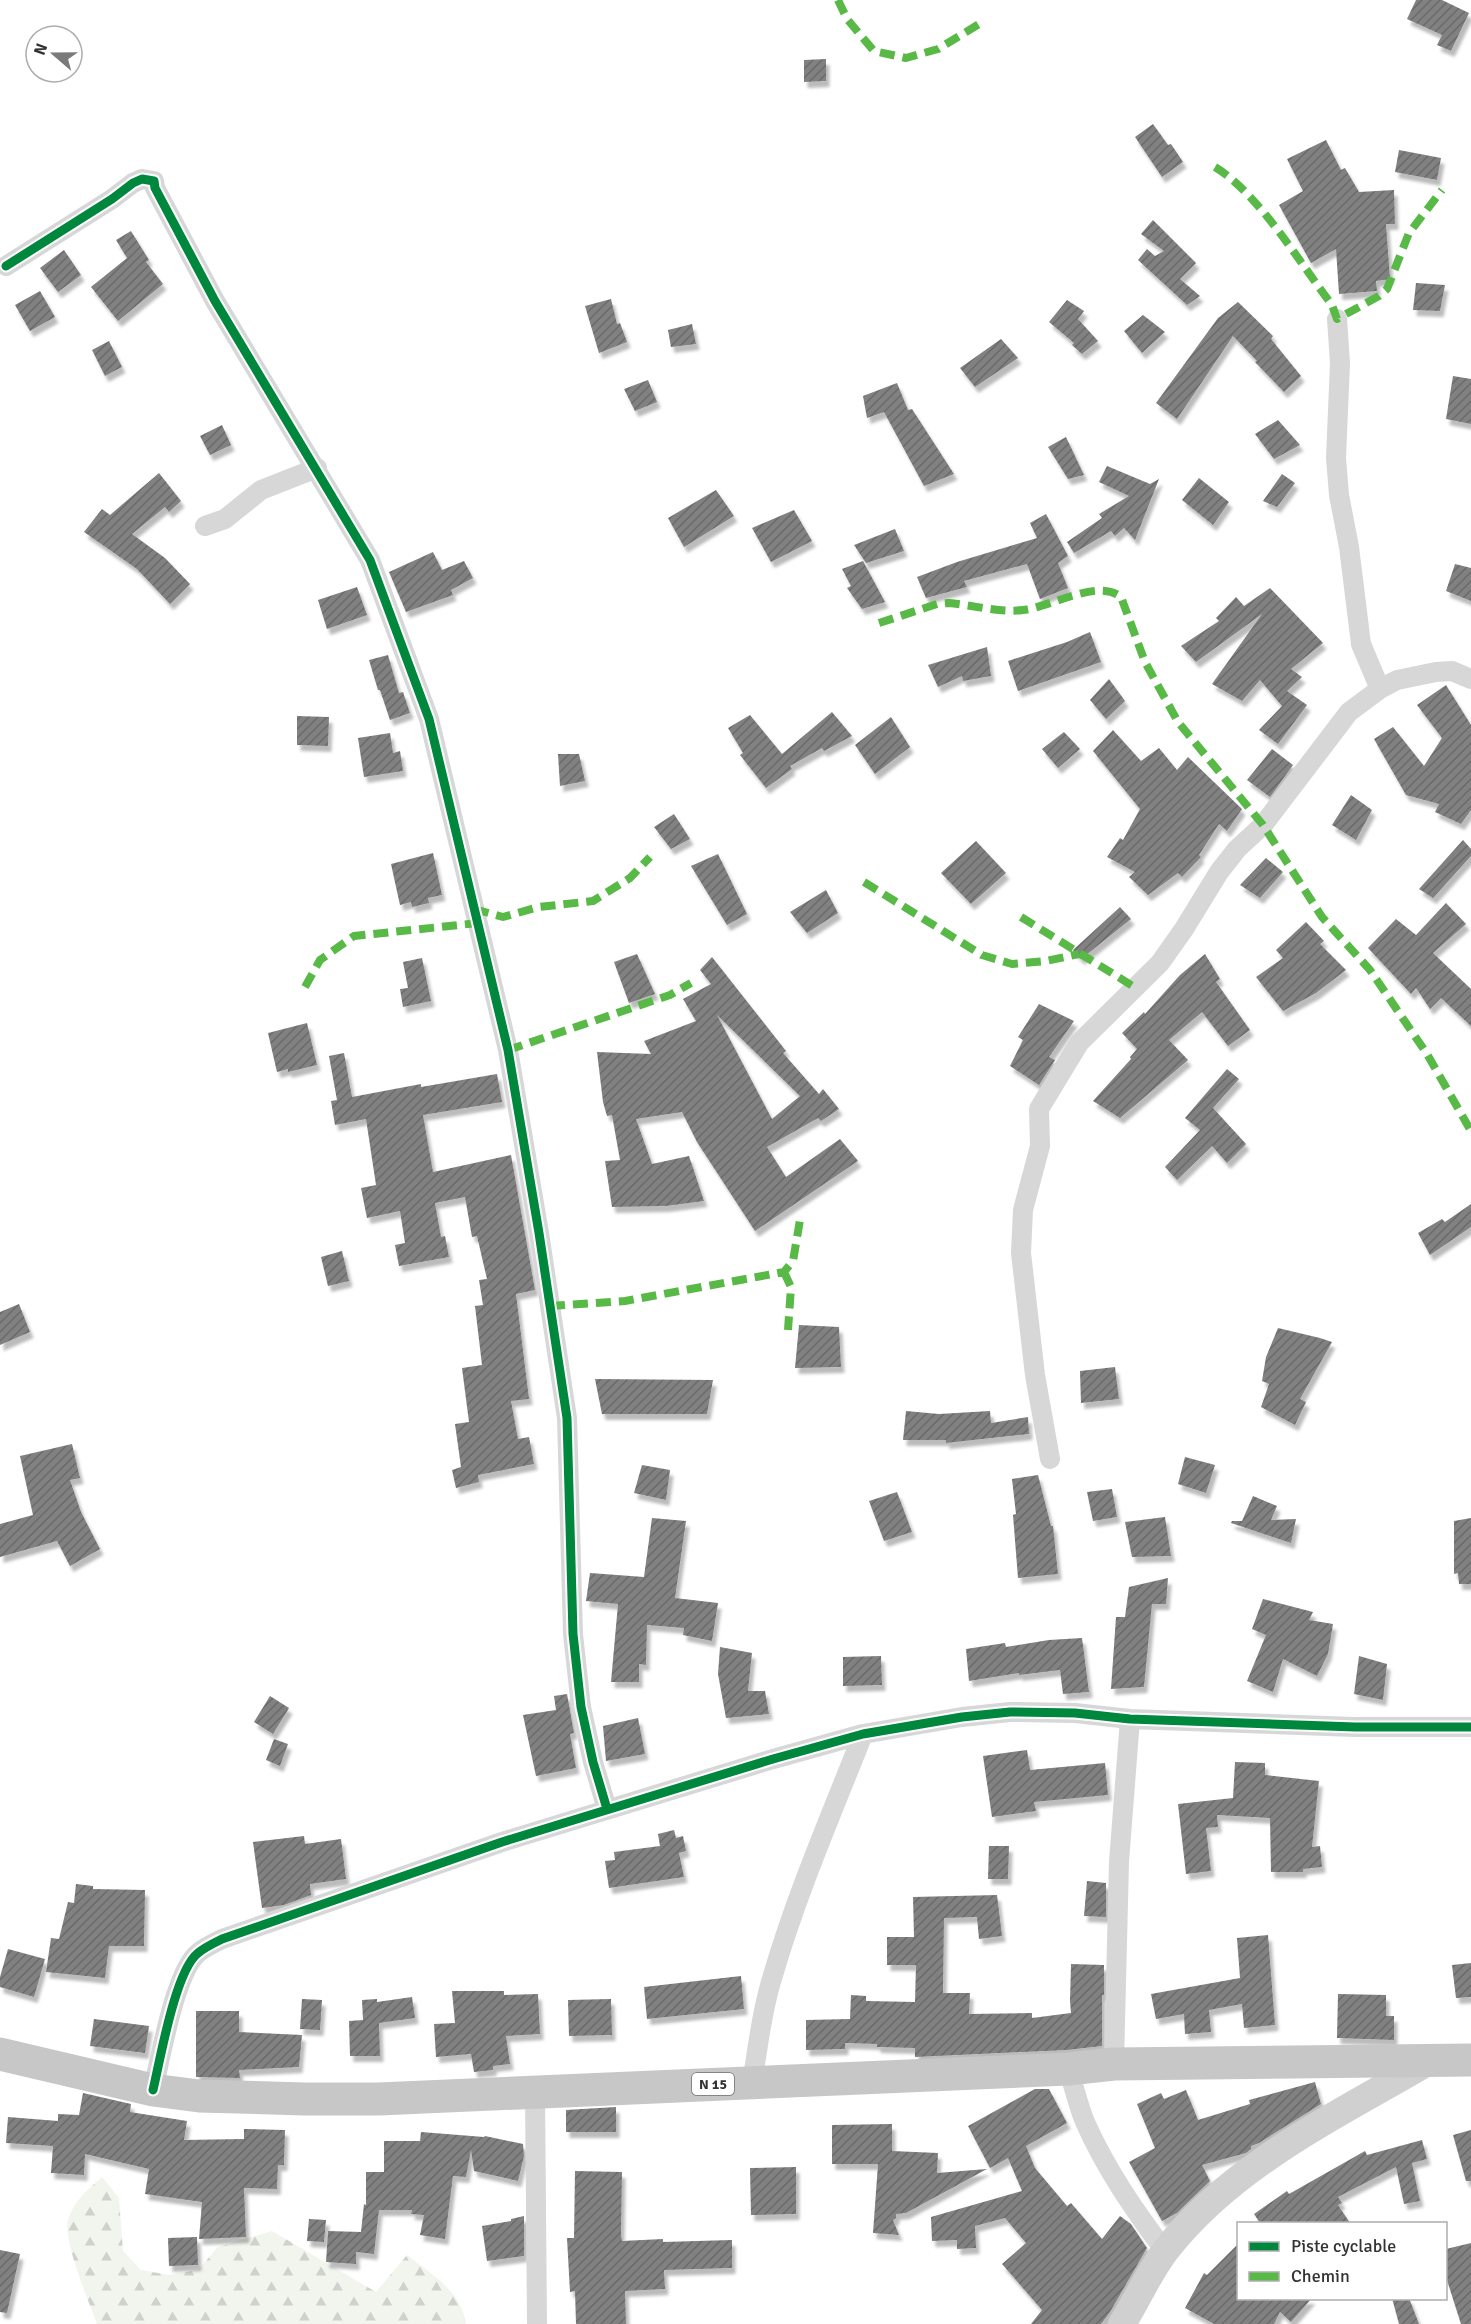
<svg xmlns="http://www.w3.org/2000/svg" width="1471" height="2324" font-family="Signika,sans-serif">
<defs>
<pattern id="forest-firs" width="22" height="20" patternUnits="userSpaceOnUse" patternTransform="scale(1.5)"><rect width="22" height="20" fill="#f1f5ed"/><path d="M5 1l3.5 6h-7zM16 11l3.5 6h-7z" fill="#cfd2cc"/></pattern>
<pattern id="building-hatch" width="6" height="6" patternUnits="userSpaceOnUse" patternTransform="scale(1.5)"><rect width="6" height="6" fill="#818181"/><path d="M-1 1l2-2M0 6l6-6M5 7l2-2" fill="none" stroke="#6a6a6a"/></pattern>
<filter id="shadow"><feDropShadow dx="3.5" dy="6" stdDeviation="1.5" flood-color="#0004"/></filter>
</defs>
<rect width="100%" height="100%" fill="#fff"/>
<path fill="url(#forest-firs)" d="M102,2177L119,2198L123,2251L141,2270L169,2275L198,2270L218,2247L272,2231L376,2292L407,2255C432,2275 461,2290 466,2324H97C89,2302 63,2241 68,2221C73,2201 88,2190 102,2177Z"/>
<path fill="url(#building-hatch)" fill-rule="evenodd" filter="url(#shadow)" d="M1416,0H1442L1469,13L1451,51L1437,45L1442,35L1407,19Z
M826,59V81L804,82V60Z
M1153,124L1168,145L1171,144L1183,162L1162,177L1135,137Z
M1326,140L1341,170L1345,168L1359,192L1394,190L1395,224H1386L1390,279L1376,281L1377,291L1339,294L1336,249L1311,263L1279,205L1303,191L1287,159Z
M1399,150L1441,158L1437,180L1395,172Z
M1153,220L1196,263L1180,279L1200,296L1187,305L1138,260L1147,249L1155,256L1164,251L1141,234Z
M131,231L149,260L146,262L163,284L118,321L91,287L127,258L116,240Z
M64,250L81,275L58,292L40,268Z
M1416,283L1445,285L1440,311L1413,310Z
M40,291L55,317L30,331L15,305Z
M611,299L617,324L620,323L627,342L599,353L585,306Z
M1067,300L1084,311L1078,319L1098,341L1082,354L1072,345L1074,343L1049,322Z
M1238,302L1273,336L1271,339L1301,376L1284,392L1255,362L1257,361L1233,336L1177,419L1156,403L1218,318Z
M1143,315L1165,332L1142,353L1124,331Z
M692,324L696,344L671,347L668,330Z
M1001,339L1018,358L975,387L960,368Z
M109,341L122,367L105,376L92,350Z
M1453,376L1471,379V424L1446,419Z
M648,380L657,402L635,411L624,389Z
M897,383L908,410L912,409L954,474L924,486L884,412L867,418L863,396Z
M1278,420L1300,445L1274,459L1255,434Z
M222,425L231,445L210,455L200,436Z
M1066,437L1084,475L1068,479L1048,447Z
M1107,466L1150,484L1159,479L1135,540L1124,528L1115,536L1111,531L1074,553L1067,542L1102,518L1099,514L1129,496L1099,482Z
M159,473L181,501L169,512L165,507L132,534L165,558L190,584L170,604L137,569L84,532L102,509L110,515Z
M1282,474L1295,483L1277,507L1263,501Z
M1199,478L1229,502L1213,525L1182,500Z
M716,490L734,516L684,547L668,518Z
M794,510L812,541L771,562L752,528Z
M1046,514L1068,556L1058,563L1068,588L1040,599L1027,564L964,581L967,587L926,598L917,577L957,562L1037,538L1030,523Z
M895,529L904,551L866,563L854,545Z
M433,552L442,570L464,561L473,578L451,590L453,595L406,612L389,572Z
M863,561L885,602L862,609L847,588L851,586L842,569Z
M1455,564L1471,568V601L1446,591Z
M357,587L367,615L327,629L318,600Z
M1270,588L1323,643L1291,669L1302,677L1287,691L1307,705L1278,744L1259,730L1282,706L1260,680L1242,701L1212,684L1262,614L1196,662L1181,646L1219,621L1216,618L1236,597L1244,606Z
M1090,632L1101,662L1018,691L1008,661L1067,642Z
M987,647L991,676L963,681L962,676L938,687L928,665Z
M388,655L399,693L403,692L410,713L390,720L380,690H378L369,660Z
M1109,679L1125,701L1106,719L1090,700Z
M1446,685L1471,725V810L1461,824L1435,812L1439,804L1406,795L1374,739L1393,727L1424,766L1442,738L1417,705Z
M832,712L852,736L824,751L822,748L790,766L792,769L766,788L740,755L743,753L728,728L750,715L782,754Z
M297,716L329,717L328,746L297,745Z
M891,717L910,747L875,774L855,745Z
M1113,730L1141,761L1159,748L1177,770L1188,757L1242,809L1227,831L1219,824L1199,855L1201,857L1182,877L1178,873L1148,895L1129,877L1135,872L1107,857L1120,838L1123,840L1140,809L1093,751Z
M1064,732L1080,749L1058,768L1042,749Z
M390,733L393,753L400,751L403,771L364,777L358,738Z
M1272,749L1293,765L1270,797L1247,780Z
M558,754H579L585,781L560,786Z
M1351,795L1372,810L1356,840L1332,825Z
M674,814L690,839L671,849L654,827Z
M1463,840L1471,849V856L1433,898L1419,889Z
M976,841L1006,873L971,904L941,873Z
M433,853L442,895L428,898L429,903L412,907L411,902L400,905L391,864Z
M718,854L747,914L727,925L691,866Z
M1266,858L1283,872L1260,898L1240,885Z
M826,890L838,913L807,933L790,912Z
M1446,903L1466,924L1433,953L1471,989V1026L1441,998L1430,1009L1416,988L1411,994L1368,948L1396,919L1416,935Z
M1120,907L1131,919L1081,959L1073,950Z
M1306,922L1324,941L1320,944L1346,970L1316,993L1283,1011L1256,977L1283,958L1276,950Z
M637,954L655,994L629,1003L614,962Z
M1205,954L1220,979L1216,982L1250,1030L1228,1046L1202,1012L1169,1040L1188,1060L1120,1118L1093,1101L1131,1059L1130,1057L1137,1049L1122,1033L1144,1012L1145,1014L1180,975Z
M712,957L786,1051L783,1053L819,1094L823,1089L839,1109L821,1121L818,1118L767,1147L786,1177L840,1139L858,1161L755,1231L697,1142L682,1112L636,1119L652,1164L689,1156L704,1201L666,1206L612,1207L605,1161L620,1160L612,1115L607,1116L603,1102L597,1052L651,1054L644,1041L696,1021L683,999L711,984L700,970ZM717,1015L800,1096L772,1119Z
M422,958L431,1001L403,1007L400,989L408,988L403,962Z
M1039,1004L1074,1021L1049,1057L1055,1060L1039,1085L1010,1066L1023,1040L1018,1037Z
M307,1023L317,1065L288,1072V1069L277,1072L268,1033Z
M344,1053L352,1097L421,1084V1087L497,1074L502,1102L423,1115L433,1172L511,1155L535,1290L516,1294L529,1399L511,1401L518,1439L529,1437L534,1464L478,1475L479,1482L456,1488L452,1470L461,1467L455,1424L469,1422L462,1368L482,1365L475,1306L483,1305L479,1280L487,1279L477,1236L472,1237L465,1197L435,1203L441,1237L445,1236L449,1257L399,1266L395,1245L405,1243L400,1211L367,1218L361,1188L376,1185L366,1119L335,1125L331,1101L337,1100L329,1056Z
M1227,1069L1239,1079L1213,1108L1246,1144L1227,1163L1212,1146L1177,1180L1165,1167L1200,1130L1185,1118Z
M1471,1204V1227L1430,1255L1418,1233L1442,1219L1445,1222Z
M342,1251L349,1281L328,1286L321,1257Z
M19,1304L30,1332L0,1345V1312Z
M799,1325L839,1327L841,1367L795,1368Z
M1278,1328L1320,1338L1332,1342L1300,1399L1306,1402L1295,1425L1261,1407L1269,1384L1262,1381L1266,1357Z
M1115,1367L1119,1399L1081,1403L1080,1371Z
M595,1379L713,1380L707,1414H602Z
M906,1411L939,1414L990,1411L991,1423L1028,1417L1029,1434L946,1443V1440H903Z
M72,1444L80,1478L70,1480L81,1512L100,1549L70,1566L57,1541L0,1557V1524L33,1515L20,1456Z
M1185,1457L1215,1465L1206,1493L1178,1484Z
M642,1465L670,1470L666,1500L634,1493Z
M1038,1475L1051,1526H1053L1058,1574L1018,1578L1013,1515L1016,1514L1012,1479Z
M1112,1489L1117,1517L1093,1521L1087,1492Z
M897,1492L912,1532L884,1541L869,1501Z
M1253,1496L1277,1506L1271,1520L1296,1519L1291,1543L1231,1523L1232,1521H1242Z
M1165,1517L1171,1556L1132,1557L1125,1522Z
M652,1518L686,1521L675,1598L718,1603L712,1641L683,1635L684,1628L647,1625L646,1665L639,1664V1682H611L618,1604L586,1601L590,1573L644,1577Z
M1471,1518V1584H1459L1458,1573L1454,1574V1521Z
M1168,1578L1166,1604H1152L1144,1687L1111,1689L1116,1617H1125L1129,1587Z
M1263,1599L1313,1612L1309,1620L1333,1624L1328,1654L1317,1676L1283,1659L1273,1692L1247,1681L1266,1635L1252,1629Z
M1082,1638L1089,1692L1063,1694L1060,1670L1019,1675V1673L969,1681L966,1649L1005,1643L1006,1647L1049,1640Z
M720,1647L752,1653L748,1691H765L769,1714L726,1718L718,1674Z
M881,1656L882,1685L843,1686V1657Z
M1359,1656L1387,1664L1383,1700L1354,1694Z
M567,1694L574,1733L570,1734L576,1768L536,1776L523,1715L556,1710L554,1696Z
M270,1696L289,1708L273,1734L254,1722Z
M638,1718L645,1754L606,1761L603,1726Z
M274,1739L288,1744L280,1766L266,1760Z
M1027,1750L1030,1770L1105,1763L1108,1795L1034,1802L1036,1811L992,1817L983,1756Z
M1235,1762L1265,1763V1775L1319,1781L1312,1847L1320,1846L1322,1867L1303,1869V1872H1271L1270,1818L1217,1815L1218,1827L1206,1828L1211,1871L1186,1874L1178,1804L1233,1798Z
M674,1830L676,1838L683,1836L686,1851L679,1853L684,1877L609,1888L605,1861L615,1860L614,1852L660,1846L658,1834Z
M304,1836L305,1844L341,1839L346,1879L310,1884L311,1895L284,1905L262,1908L253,1842Z
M989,1846H1009L1008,1879H988Z
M1087,1881L1106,1883V1917L1084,1916Z
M76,1884L93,1886V1889L145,1890L144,1946H109L105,1978L46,1972L51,1938L59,1939L68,1902L74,1903Z
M997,1895L1002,1936L979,1939L977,1917L944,1918L943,1993H970L969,2014L1032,2013V2018L1071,2013L1070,2001L1071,1964L1104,1965V1995H1102V2046L1067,2050L915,2057V2048L877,2047V2044L845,2043V2049L806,2050V2020L850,2019L851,1995L866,1996V2001L915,2002L916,1965H887V1937H914L913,1897Z
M1268,1935L1275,2025L1244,2028L1242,2004L1209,2010L1211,2032L1185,2034L1184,2014L1156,2019L1151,1994L1240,1978L1237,1938Z
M8,1949L45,1959L34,1997L0,1987V1977Z
M1471,1963V1997L1456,1998L1452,1965Z
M741,1976L744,2009L647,2019L644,1987Z
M452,1991H504V1995L538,1994L540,2034L506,2036L510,2064L493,2066V2070L474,2072L471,2054L436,2057L434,2024L455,2023Z
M1338,1994L1386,1995V2016H1394V2040L1337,2038Z
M412,1997L415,2018L379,2023L380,2056H350L349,2021L363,2020L362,2000L377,1999V2002Z
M302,1999L322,2000L320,2030L300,2029Z
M611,1999L612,2035L569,2036L568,2000Z
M196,2011H239V2032L302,2035L299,2067L239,2070L240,2078L196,2077Z
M94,2019L149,2026L145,2053L90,2046Z
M1315,2082L1321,2104L1259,2143L1251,2146V2149L1246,2153L1202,2165L1210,2181L1177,2213L1162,2221L1129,2162L1155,2148L1137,2104L1161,2093L1164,2099L1186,2090L1198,2120L1250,2104L1249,2100Z
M1035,2089H1049L1067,2123L1026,2146L1035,2168L1067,2206L1071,2203L1102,2239L1120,2216L1131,2224L1147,2248L1110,2312L1101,2324H1031L1042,2310L1002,2264L1026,2243L1005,2218L975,2226L976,2248L957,2249V2240L932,2241L931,2217L1022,2191L1008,2158L990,2168L968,2126Z
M83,2093L131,2104L130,2112L187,2121L184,2140L244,2139V2129L285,2130L284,2165H278L277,2189L244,2188L246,2237L199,2239L202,2202L145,2194L149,2169L85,2154L84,2175L51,2173L53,2146L6,2143L8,2117L58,2121V2114L79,2115Z
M616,2107V2132H566V2110Z
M892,2124V2151L938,2153L937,2173L987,2169L906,2213L896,2214V2218L893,2220L899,2235L873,2233L878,2164H832V2125Z
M1471,2130V2181H1466L1453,2135Z
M421,2132L484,2137L485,2136L523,2144L524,2156L518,2181L474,2171L471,2150L466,2177L453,2176L445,2239L420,2235L424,2215L411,2214L412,2210H379L374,2254L356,2252V2264L326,2262L328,2231L361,2232L364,2204L366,2205V2172H384V2141H420Z
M1422,2140L1427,2159L1412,2163L1420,2201L1404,2204L1396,2167L1338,2197L1342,2203L1338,2205L1350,2223H1260L1254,2214L1287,2191L1289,2194L1365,2151L1367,2155Z
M796,2167V2214L751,2215L750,2168Z
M575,2171L622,2172L621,2235L622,2241L663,2239V2242L732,2240V2268L664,2270L665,2289L625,2291L626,2324H576L575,2291L570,2292L567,2238H574Z
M524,2216V2256L487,2261L482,2226L511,2221V2219Z
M309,2219L326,2220L324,2242L307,2241Z
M197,2237L198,2265L169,2266L168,2238Z
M1239,2243V2298H1312L1291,2322L1280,2312L1274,2324H1214L1185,2308L1204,2273L1207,2275Z
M1471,2243V2324H1461L1446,2277V2249Z
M0,2250L20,2254L7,2313L0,2312Z
M1392,2298H1409L1419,2324H1399Z"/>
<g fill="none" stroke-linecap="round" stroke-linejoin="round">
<path stroke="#d7d7d7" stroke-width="20" d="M6,266L112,199L133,183L142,179L154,181L155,188L215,301L370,560L429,719L508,1050L539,1233L567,1418L573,1634L581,1707L593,1762L607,1809
M1337,319L1340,363L1336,458L1339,495L1349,547L1361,644L1380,689
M205,526L225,519L261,490L317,468
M1050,1459L1035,1375L1021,1253L1023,1210L1040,1146L1039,1109L1079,1043L1160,963L1184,929L1219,872L1237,849L1263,825L1349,712L1380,689L1397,680L1436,672L1452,671L1471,679
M1114,2064L1119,1862L1130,1719
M1068,2069C1074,2086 1078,2105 1085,2122C1106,2169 1134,2210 1165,2251
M752,2083C758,2047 762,2010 773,1975C797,1893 832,1813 863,1734
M153,2090C160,2061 175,1971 198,1953C205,1947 214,1943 222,1939L502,1842L773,1759L863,1734L962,1717L1010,1712L1075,1713L1130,1719L1355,1727H1471
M535,2091L537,2324"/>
<path stroke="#d0d0d0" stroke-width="28" d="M1122,2324C1137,2300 1149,2272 1166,2250C1234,2163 1338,2115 1431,2060"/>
<path stroke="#c7c7c7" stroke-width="33" d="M0,2054L153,2090L199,2096L305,2099H379L1068,2069L1114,2064L1471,2060"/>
<path stroke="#58b947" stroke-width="8" stroke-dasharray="15 8" stroke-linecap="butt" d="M838,0L847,19L874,51L906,58L938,49L984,21
M1215,167C1258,193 1300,263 1332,305L1337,319L1379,296L1387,289L1409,233L1442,190
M879,623L937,604L949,603C972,605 1000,613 1023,610C1051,607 1098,578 1121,597L1145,662L1178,722L1263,825L1322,917L1370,970L1427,1054L1471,1131
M864,882L982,955L1012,964L1046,961L1079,954
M474,909L503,917L539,907L593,901L630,878L650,857
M1021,917L1136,988
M305,987L320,960L354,936L478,923
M508,1050L670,995L691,983
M784,1272L791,1287L788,1330
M550,1306L625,1301L784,1272L793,1261L801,1214"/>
<g stroke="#fff" stroke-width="13">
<path id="cycleway" d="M6,266L112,199L133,183L142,179L154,181L155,188L215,301L370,560L429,719L508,1050L539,1233L567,1418L573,1634L581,1707L593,1762L607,1809
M153,2090C160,2061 175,1971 198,1953C205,1947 214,1943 222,1939L502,1842L773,1759L863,1734L962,1717L1010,1712L1075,1713L1130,1719L1355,1727H1471"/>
</g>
<use href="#cycleway" stroke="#00873e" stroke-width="9"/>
</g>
<g text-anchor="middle" stroke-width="6" stroke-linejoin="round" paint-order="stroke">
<rect fill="#fff" stroke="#707070" stroke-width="1.5" x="692" y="2073" width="42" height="22" rx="4.5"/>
<g font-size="14" font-weight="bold" fill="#333">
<text x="713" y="2089">N 15</text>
</g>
</g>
<rect x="1237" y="2222" width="210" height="78" fill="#ffffff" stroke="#adadad" stroke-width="1.5"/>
<rect x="1249" y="2242" width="30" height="9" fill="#00873e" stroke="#adadad" stroke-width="1.5"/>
<text x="1291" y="2252" font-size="18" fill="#333333">Piste cyclable</text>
<rect x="1249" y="2272" width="30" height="9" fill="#58b947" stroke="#adadad" stroke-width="1.5"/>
<text x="1291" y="2282" font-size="18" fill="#333333">Chemin</text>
<g transform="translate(54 54) rotate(290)"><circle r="28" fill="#ffffff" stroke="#adadad" stroke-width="1.5"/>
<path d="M0-4.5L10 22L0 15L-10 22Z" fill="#7a7a7a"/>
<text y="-9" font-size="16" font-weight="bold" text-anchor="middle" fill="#333333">N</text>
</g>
</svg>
